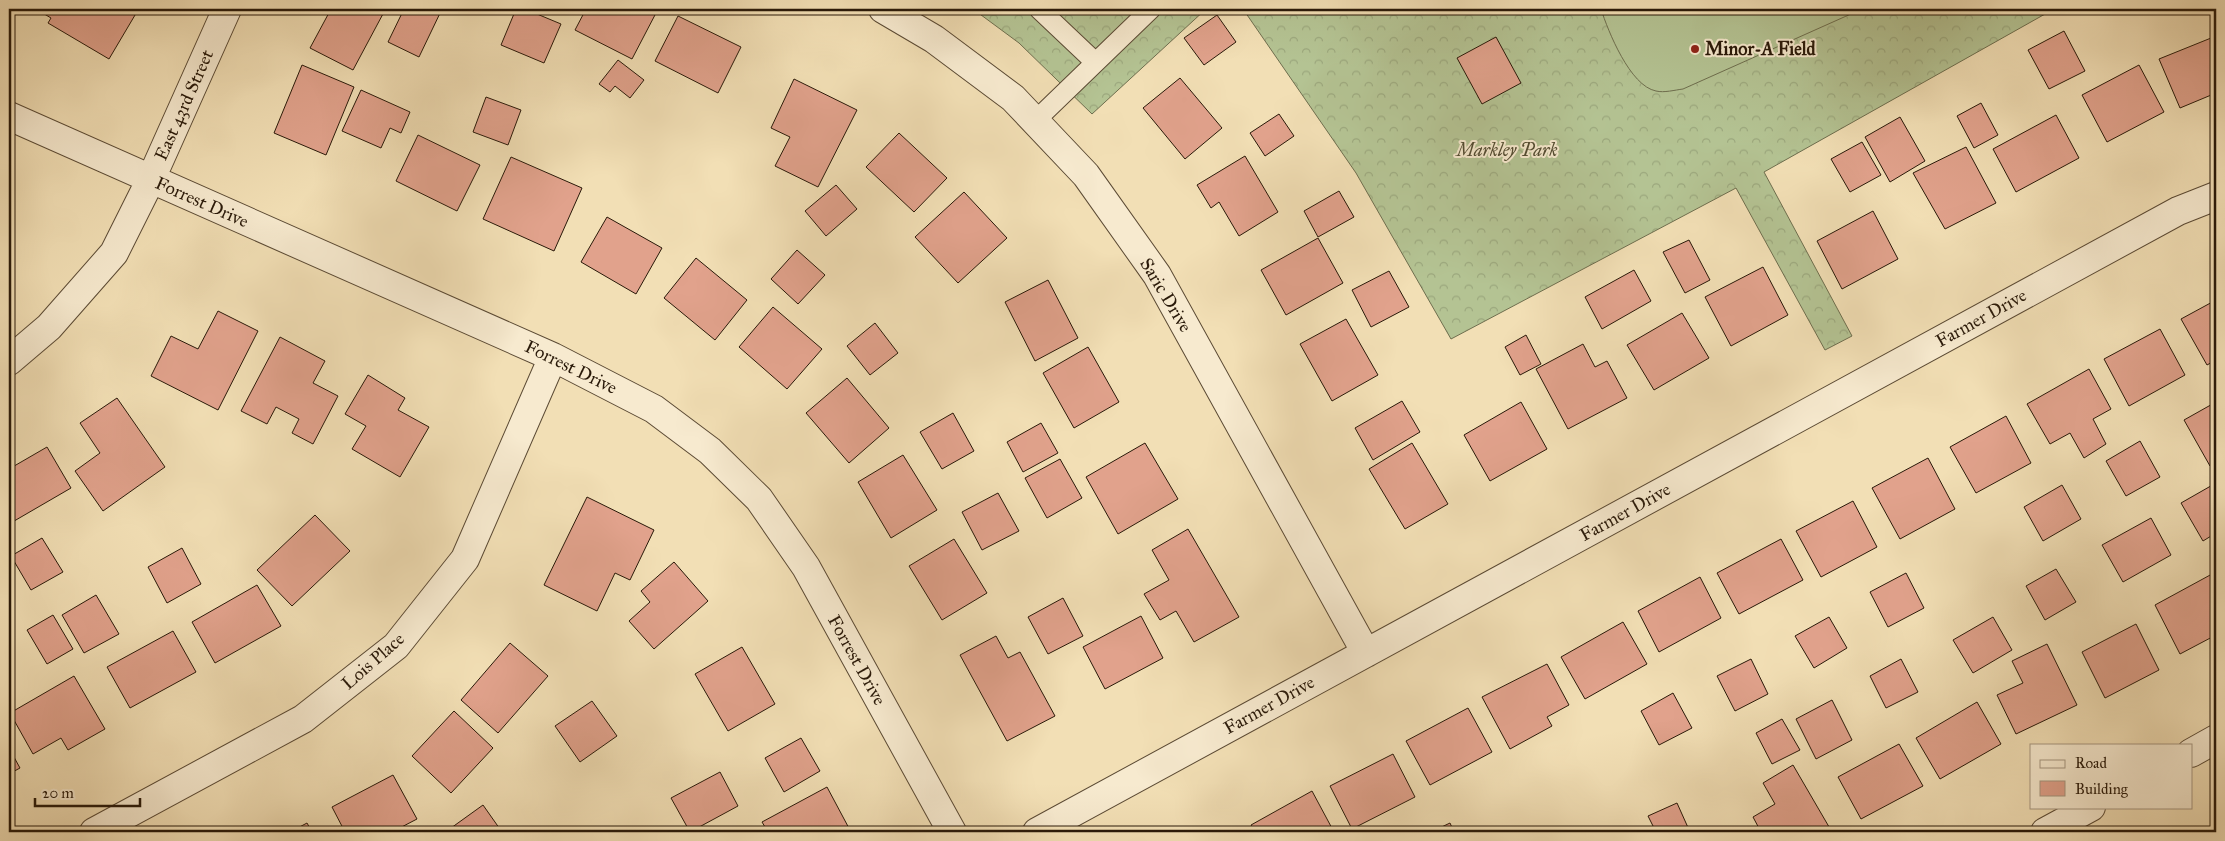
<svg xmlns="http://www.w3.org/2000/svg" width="2225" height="841" font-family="'IM FELL Great Primer',serif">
<defs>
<pattern id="forest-crowns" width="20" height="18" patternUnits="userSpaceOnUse" patternTransform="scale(1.25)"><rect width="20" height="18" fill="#b4c393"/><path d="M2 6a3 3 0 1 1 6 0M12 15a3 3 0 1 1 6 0" fill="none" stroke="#9ba77d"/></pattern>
</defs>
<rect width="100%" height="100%" fill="#f2dfb5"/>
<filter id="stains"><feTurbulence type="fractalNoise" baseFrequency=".004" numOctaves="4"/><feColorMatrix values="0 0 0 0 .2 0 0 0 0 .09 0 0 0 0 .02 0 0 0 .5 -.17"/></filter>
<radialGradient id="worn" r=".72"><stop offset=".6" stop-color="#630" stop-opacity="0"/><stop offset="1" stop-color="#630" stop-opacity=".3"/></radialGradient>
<path fill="url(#forest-crowns)" stroke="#6e6e4e" d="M973,9H1206L1092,114L1019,43Z
M1243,9H2054L1764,172L1852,336L1825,350L1736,188L1451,339L1356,173Z"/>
<path fill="#b4c393" stroke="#6e6e4e" d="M1601,9H1862L1683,89C1675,90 1664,93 1656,91C1630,86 1608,31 1601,9Z"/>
<path fill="#e1a28c" stroke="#291909" d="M36,9H136L138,10L109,59L48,23L51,18Z
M331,9H377L384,12L353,70L310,48Z
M404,9H442L419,57L388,42Z
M516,9H525L561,24L544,63L501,45Z
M586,9H647L656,13L632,59L575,30Z
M1217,15L1236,42L1204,65L1184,38Z
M678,16L741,47L718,93L655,61Z
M2064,31L2085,71L2049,89L2028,50Z
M2216,36V93L2180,108L2159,59Z
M1496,37L1521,83L1482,104L1457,58Z
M618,60L644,80L630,98L615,86L610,92L599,84Z
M302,65L354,87L326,155L274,133Z
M2139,65L2164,112L2107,142L2082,95Z
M1180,78L1222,128L1185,159L1143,108Z
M794,79L857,110L818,187L775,166L790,137L771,128Z
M361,90L410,112L401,133L390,128L381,148L342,131Z
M486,97L521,110L508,145L473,132Z
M1981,103L1998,135L1974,148L1957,116Z
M1279,114L1294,136L1265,156L1250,133Z
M2056,115L2079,158L2016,192L1993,149Z
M1900,117L1925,161L1890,182L1865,137Z
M899,133L947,178L914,212L866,167Z
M418,135L480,165L457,211L396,181Z
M1862,142L1881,175L1850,192L1831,159Z
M1966,147L1996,203L1945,229L1913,173Z
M1245,156L1278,212L1239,236L1219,202L1211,208L1197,185Z
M511,157L582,188L554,251L483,219Z
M836,185L857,209L826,236L805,211Z
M1339,191L1354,217L1318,237L1304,211Z
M964,192L1007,238L958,283L915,237Z
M1873,211L1898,259L1842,289L1817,241Z
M607,217L662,248L636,294L581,262Z
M1318,238L1343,283L1286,315L1261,270Z
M1689,240L1710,280L1685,293L1663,252Z
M797,250L825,275L798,304L771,279Z
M696,258L747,300L715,340L664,298Z
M1763,267L1788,315L1731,346L1705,297Z
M1634,270L1651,301L1602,329L1585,297Z
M1389,271L1409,307L1371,327L1352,290Z
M1048,280L1078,338L1035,361L1005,302Z
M2216,300V360L2207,365L2181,319Z
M773,307L822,349L787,389L739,347Z
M218,311L258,331L218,410L151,376L171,336L198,349Z
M1682,313L1709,358L1654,390L1627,345Z
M1346,319L1378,375L1332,401L1300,344Z
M875,323L898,353L870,375L847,346Z
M2160,329L2185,375L2129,406L2104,359Z
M1526,335L1541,364L1520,375L1505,347Z
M280,337L325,361L313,383L338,396L313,444L292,433L299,419L276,407L267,424L241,411Z
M1583,344L1595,367L1607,361L1627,398L1568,429L1536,369Z
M1088,347L1119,402L1074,428L1043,373Z
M2089,369L2111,409L2093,419L2106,444L2084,458L2070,433L2050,444L2027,404Z
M368,375L405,398L398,410L429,427L400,477L352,449L366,426L345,414Z
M847,378L889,428L849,463L806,413Z
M117,398L165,467L103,511L75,471L100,453L80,423Z
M1402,401L1420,432L1373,460L1355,428Z
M1521,402L1547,449L1490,481L1464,435Z
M2216,402V463L2210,466L2184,420Z
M953,413L974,451L942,469L920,432Z
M2006,416L2031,463L1976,493L1950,447Z
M1041,423L1058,453L1023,472L1007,442Z
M2140,441L2160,477L2126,496L2106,461Z
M1145,443L1178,499L1118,534L1086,477Z
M1412,443L1448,504L1405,529L1369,469Z
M47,447L71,488L9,524V469Z
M903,455L937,510L891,538L858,482Z
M1928,458L1955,509L1900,539L1872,488Z
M1060,459L1082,498L1047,518L1025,478Z
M2216,483V533L2203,541L2181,503Z
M2062,485L2081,519L2043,541L2024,507Z
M998,493L1019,531L982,550L962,512Z
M587,497L654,530L630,580L615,573L597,611L544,585Z
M1853,501L1877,547L1821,577L1796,531Z
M315,515L350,551L292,606L257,570Z
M2151,518L2171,555L2123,582L2102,545Z
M1188,529L1239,617L1194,642L1176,611L1160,620L1144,594L1169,580L1152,550Z
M42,538L63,572L31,590L11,556Z
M954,539L987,593L942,620L909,566Z
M1781,539L1803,580L1739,614L1717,573Z
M182,548L201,584L167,603L148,567Z
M674,562L708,601L654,649L629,621L650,602L641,591Z
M2056,569L2076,602L2045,620L2026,586Z
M1906,573L1924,608L1888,627L1870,592Z
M2212,574L2216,583V635L2180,654L2155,605Z
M1700,577L1721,618L1659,652L1638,611Z
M257,585L281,626L215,663L192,622Z
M96,595L119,634L84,653L62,615Z
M1063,598L1083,636L1048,654L1028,617Z
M53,615L73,649L47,664L27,630Z
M1141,616L1163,658L1105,689L1083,647Z
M1829,617L1847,648L1814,668L1795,636Z
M1993,617L2012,650L1973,673L1953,640Z
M1623,622L1647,664L1585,699L1561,657Z
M2136,624L2159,670L2105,698L2082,652Z
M173,631L196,672L130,708L107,667Z
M996,636L1008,658L1020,652L1055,716L1007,741L960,655Z
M510,643L548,676L498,733L461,700Z
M2047,644L2077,705L2016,734L1997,695L2023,683L2012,661Z
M742,647L775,704L728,731L695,674Z
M1751,659L1768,694L1735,711L1717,676Z
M1901,659L1918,692L1886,708L1870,676Z
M1547,664L1569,705L1547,717L1552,726L1510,749L1482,697Z
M74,676L105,729L68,750L61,738L33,754L10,713Z
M1673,693L1692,728L1659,745L1641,711Z
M1832,700L1852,740L1816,759L1796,719Z
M592,701L617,736L580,762L555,726Z
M1977,702L2001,744L1940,779L1916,738Z
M1468,708L1492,752L1430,785L1406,741Z
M454,711L493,748L451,793L412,756Z
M1782,719L1800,750L1772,764L1756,733Z
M801,738L820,771L784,792L765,758Z
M1899,744L1923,786L1861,819L1838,777Z
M9,748L20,768L9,774Z
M1393,754L1415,797L1352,829L1330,786Z
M1793,765L1832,832H1761L1753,817L1775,804L1763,783Z
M720,772L738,806L690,832L671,798Z
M393,775L417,819L392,832H345L332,807Z
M827,787L851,832H768L762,822Z
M1312,791L1334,832H1255L1251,825Z
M1677,803L1690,832H1656L1648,816Z
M483,805L502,832H454L451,828Z
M307,823L312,832H290Z
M1450,823L1454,832H1431Z"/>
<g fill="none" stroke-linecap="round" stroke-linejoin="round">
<g stroke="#5b4a34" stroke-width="21">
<path id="service" d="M1039,9L1095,62
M1035,121L1151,9"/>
</g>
<g stroke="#5b4a34" stroke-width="30">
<path id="minor" d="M883,9L934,39L1013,98L1086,175L1157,275L1366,653
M9,116L553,357L654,409L710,451L759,499L806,567L952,832
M9,361L49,327L114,253L151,179L227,9
M2191,753L2216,739
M94,832L303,719L396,646L465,559L553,357
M1037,832L2178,211L2216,196
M2045,832L2091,807"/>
</g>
<use href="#service" stroke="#f7eacf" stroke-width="19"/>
<use href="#minor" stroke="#f7eacf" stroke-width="28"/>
</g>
<circle fill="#8f2418" stroke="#f7eacf" stroke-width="2" cx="1695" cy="49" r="5"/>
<g text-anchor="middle" stroke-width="4" stroke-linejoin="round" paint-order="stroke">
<g font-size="18" font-weight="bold" fill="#291909" stroke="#f7eacf" text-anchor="start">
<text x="1705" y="55">Minor-A Field</text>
</g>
<g font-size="18" fill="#291909" stroke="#f7eacf">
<text transform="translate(184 105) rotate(-66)" y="6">East 43rd Street</text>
<text transform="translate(202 202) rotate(24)" y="6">Forrest Drive</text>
<text transform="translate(1166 295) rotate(59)" y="6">Saric Drive</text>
<text transform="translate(1981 318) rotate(-29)" y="6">Farmer Drive</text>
<text transform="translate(571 367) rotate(26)" y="6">Forrest Drive</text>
<text transform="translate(1625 512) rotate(-29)" y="6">Farmer Drive</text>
<text transform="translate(857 660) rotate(61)" y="6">Forrest Drive</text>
<text transform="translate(373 661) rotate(-41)" y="6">Lois Place</text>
<text transform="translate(1269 705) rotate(-29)" y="6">Farmer Drive</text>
</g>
<g font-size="18" font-style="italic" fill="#534c32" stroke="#f7eacf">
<text x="1507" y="156">Markley Park</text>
</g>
</g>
<rect width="2225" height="841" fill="none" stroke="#f2dfb5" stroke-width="30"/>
<rect x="10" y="10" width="2205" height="821" fill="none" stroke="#291909" stroke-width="2.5"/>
<rect x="15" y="15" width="2195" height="811" fill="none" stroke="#291909"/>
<rect x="2030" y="744" width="162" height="65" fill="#f7eacf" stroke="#a59680"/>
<rect x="2040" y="760" width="25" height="8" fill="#f7eacf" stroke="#a59680"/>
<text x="2075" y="768" font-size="15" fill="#291909">Road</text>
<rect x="2040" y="781" width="25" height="15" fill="#e1a28c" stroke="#a59680"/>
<text x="2075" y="794" font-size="15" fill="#291909">Building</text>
<path d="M35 798v8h105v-8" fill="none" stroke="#291909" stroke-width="2.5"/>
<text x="42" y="798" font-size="15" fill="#291909" stroke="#f7eacf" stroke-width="4" paint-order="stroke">20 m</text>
<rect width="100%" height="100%" filter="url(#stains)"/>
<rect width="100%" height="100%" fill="url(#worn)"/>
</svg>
